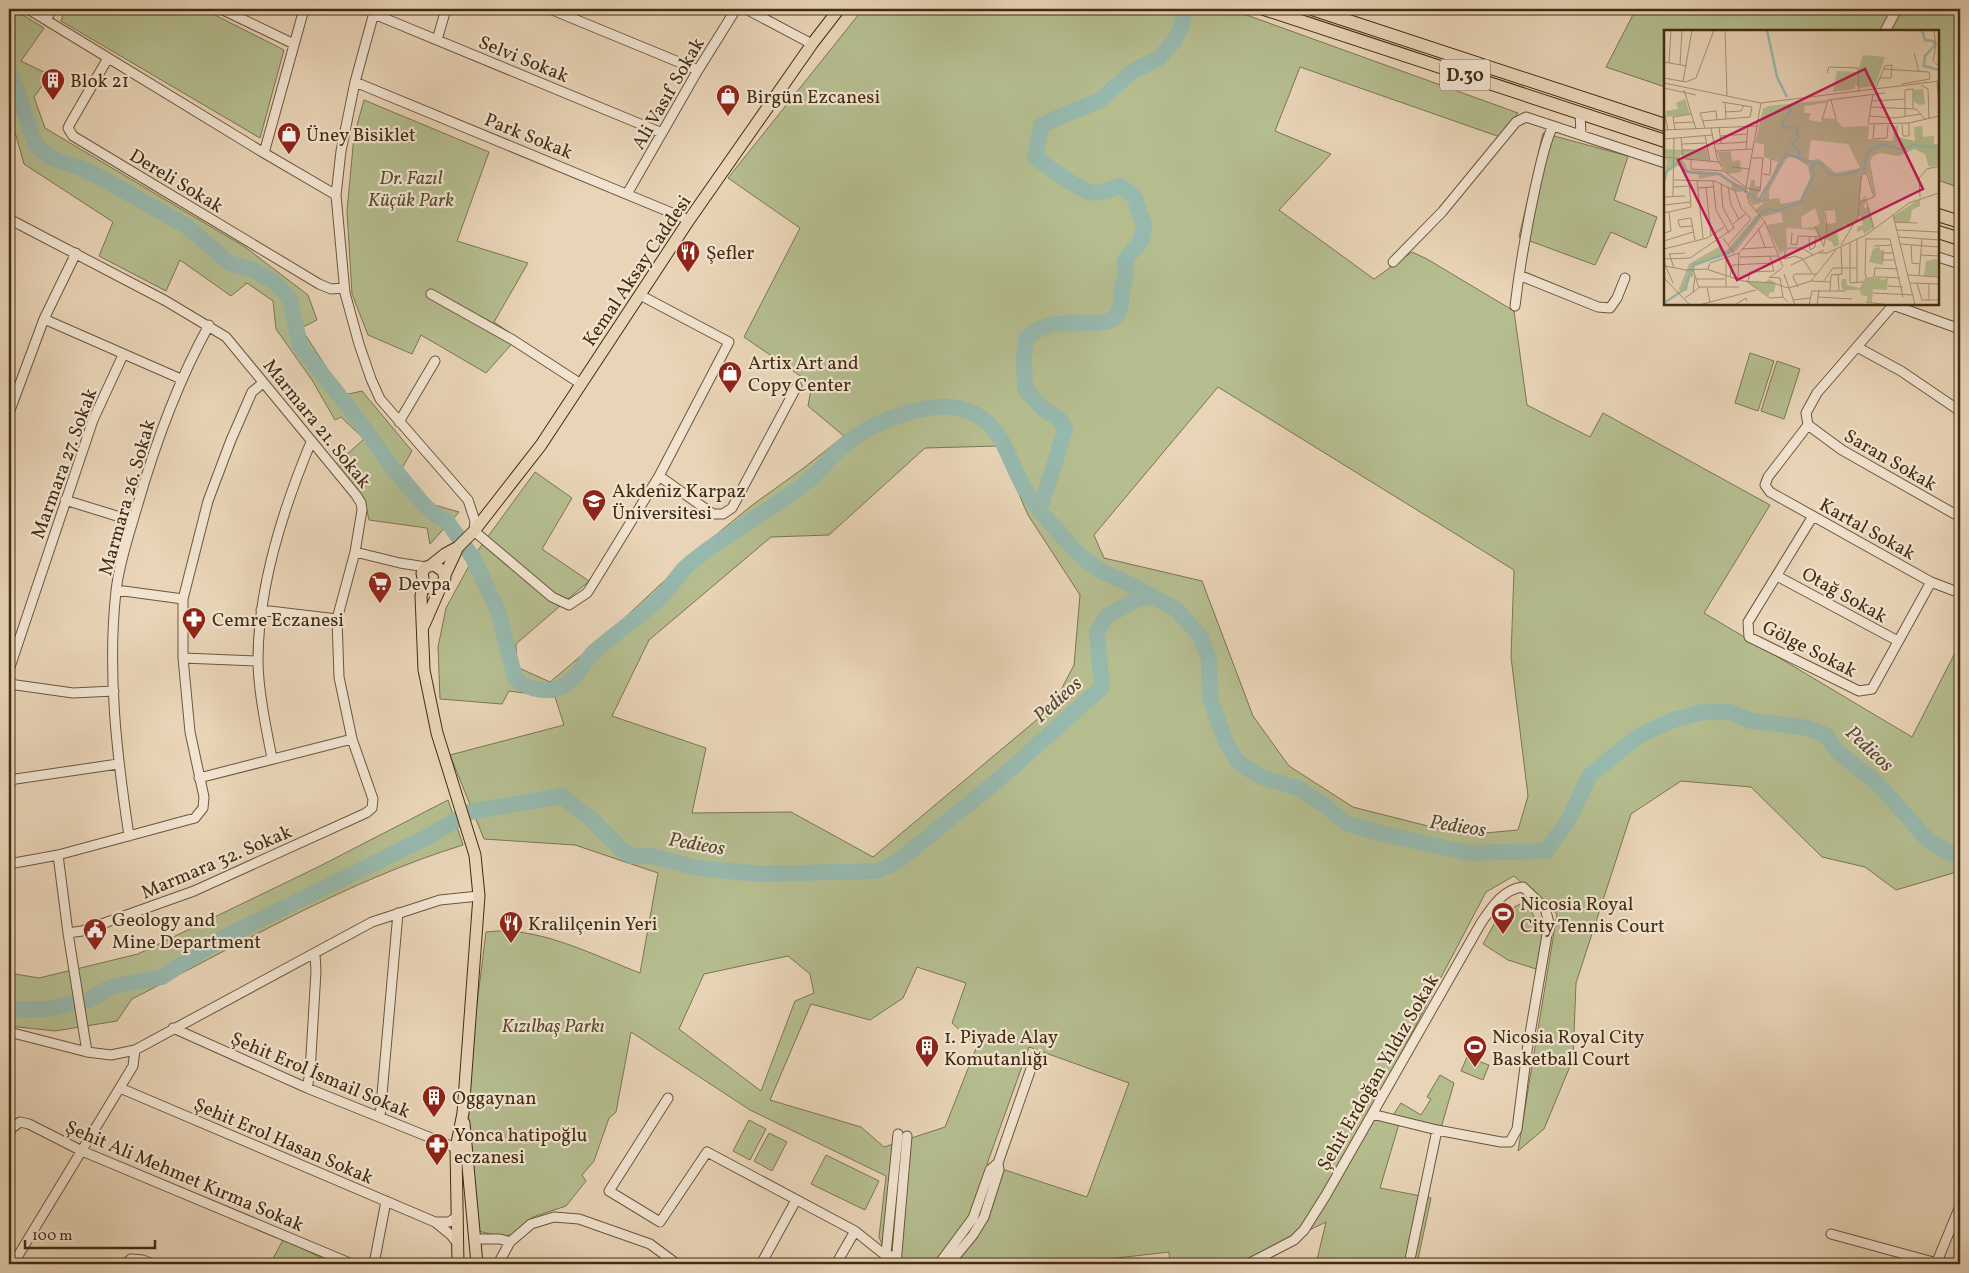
<svg xmlns="http://www.w3.org/2000/svg" width="1969" height="1273" font-family="Vollkorn,serif">
<rect width="100%" height="100%" fill="#e9d4b7"/>
<filter id="stains"><feTurbulence type="fractalNoise" baseFrequency=".004" numOctaves="4"/><feColorMatrix values="0 0 0 0 .2 0 0 0 0 .09 0 0 0 0 .02 0 0 0 .5 -.17"/></filter>
<radialGradient id="worn" r=".72"><stop offset=".6" stop-color="#630" stop-opacity="0"/><stop offset="1" stop-color="#630" stop-opacity=".3"/></radialGradient>
<path fill="#b5bd8f" stroke="#7b7550" fill-rule="evenodd" d="M9,9H13L44,28L21,61L50,75L34,97L45,128L245,247L308,295L317,320L301,328L344,395L362,391L412,451L401,470L431,504L459,512L430,544L427,528L369,520L365,501L336,464L364,439L341,417L335,420L312,380L276,329L273,301L247,283L231,296L180,260L166,291L99,256L113,222L24,164L15,132L9,130Z
M65,9H203L284,50L260,138L61,21Z
M863,9H1230L1518,113L1500,137L1300,67L1275,131L1331,154L1279,210L1374,279L1412,252L1427,259L1514,311L1527,405L1590,437L1603,413L1770,505L1704,613L1912,737L1960,643V871L1896,890L1865,867L1822,857L1751,787L1681,781L1631,814L1576,983L1573,1059L1544,1129L1518,1151L1557,914L1514,876L1486,892L1368,1116L1399,1124L1380,1188L1431,1198L1417,1264H1316L1326,1222L1239,1264H1170L1169,1252L1065,1264H890L879,1237L886,1176L750,1110L631,1032L616,1112L609,1118L594,1161L582,1175L586,1181L566,1206L533,1217L511,1235L499,1236L478,1231L469,1204L468,1115L474,1028L486,932C537,925 593,955 640,973L658,873L575,845L484,839L450,755L564,725L555,697L509,691L502,704L440,699L438,647L446,608L476,553L535,472L572,498L542,549L589,581L516,644L517,667L550,682L616,626L694,553L751,506L805,467L844,436L808,406L812,384L744,337L800,228L728,178ZM1218,387L1514,570L1511,657L1528,796L1518,830L1463,835L1353,807L1289,766L1253,716L1202,581L1104,558L1094,535ZM998,446L1028,515L1080,595L1074,665L1052,707L873,857L791,812L692,813L706,748L612,716L649,640L771,537L829,535L925,448ZM788,956L810,974L814,993L795,1001L761,1091L679,1029L704,974ZM917,967L966,983L952,1023L977,1046L945,1127L884,1147L861,1127L770,1100L811,1004L870,1020L903,998ZM1029,1047L1129,1083L1087,1197L987,1164Z
M1636,9H1960V188L1938,180V31H1665V87L1606,67Z
M364,100L489,152L457,241L528,263L494,322L517,338L486,373L421,335L412,354L368,335L352,294L347,211L354,136Z
M1543,133L1628,156L1614,200L1657,217L1646,248L1611,232L1595,265L1519,237Z
M1750,353L1774,361L1758,411L1735,403Z
M1777,361L1800,369L1784,419L1761,411Z
M448,800L463,845C349,880 238,945 132,999L117,1021L55,1031L9,1026V973L39,978L138,954L318,867Z
M1526,901L1543,934L1536,969L1508,960L1483,944L1499,915Z
M1467,1057L1489,1065L1483,1080L1461,1071Z
M1440,1075L1454,1083L1441,1128L1392,1117L1401,1103L1421,1115L1431,1099L1427,1097Z
M749,1120L766,1129L750,1160L733,1151Z
M769,1133L787,1142L772,1171L754,1161Z
M826,1155L879,1181L865,1210L811,1184Z
M284,1238L332,1264H270Z"/>
<g fill="none" stroke-linecap="round" stroke-linejoin="round">
<path stroke="#97b8ad" stroke-width="16" d="M9,71L17,90L35,144L51,158L81,168L103,179L188,227L229,263L253,270L273,281L290,299L300,346L357,418L388,462L424,505L437,516L447,521L473,558L498,611L515,678C529,691 552,695 568,683C579,675 585,660 595,651C616,633 638,618 659,599C669,589 676,577 686,567C691,562 697,558 702,554C736,528 775,508 808,481C818,473 826,463 834,454C848,441 865,429 882,422C904,413 935,403 959,408C1004,419 1006,458 1026,491C1035,505 1052,525 1063,537C1075,551 1090,566 1107,574C1122,581 1137,586 1151,596
M1040,508L1056,460L1065,428L1059,419L1043,409L1025,389L1024,358L1026,338C1033,333 1041,327 1050,325C1066,320 1103,328 1114,318C1123,310 1120,300 1122,290C1125,278 1127,272 1125,260L1141,241L1144,225L1134,196L1120,186C1111,189 1098,195 1089,192C1075,187 1047,166 1035,157L1041,126L1059,117L1099,101L1133,71L1158,59L1174,41L1182,25L1185,9
M9,1009H46L89,1000L111,987L162,977L217,941L427,837L470,812L561,796L590,818L621,849L632,856H651L698,868L760,874L877,871L897,862L1004,775L1102,687L1097,632L1107,616L1136,600L1151,596L1176,609L1200,636L1209,660L1210,698L1225,740L1238,762L1261,777L1297,788L1325,805L1345,823L1383,834L1469,853L1546,851L1568,821L1590,775L1637,737L1673,720L1703,712H1729L1752,721L1803,727L1826,735L1838,752L1878,784L1928,840L1950,853L1960,854"/>
<g stroke="#6b573a" stroke-width="11">
<path id="minor" d="M28,9L264,153L336,195
M221,9L294,44
M375,9L355,82L341,151L336,195L345,293L359,344L371,379L380,399L468,500L475,521L474,531L552,597L569,605L587,593L591,587L659,476L729,342L640,295
M550,9L698,70
M746,9L812,44
M374,14L662,133
M47,19L51,9
M1885,31L1897,9
M437,40L446,9
M108,58L71,122L68,128L73,136L319,284L331,289L344,288
M355,82L689,220
M1580,112L1581,135
M264,153L304,9
M627,194L698,70L736,9
M9,219L166,301L226,337L356,495L361,503L362,510L355,552L337,619L339,677L352,739L373,799L372,808L366,813L194,891L82,931L68,933
M1938,257L1960,264
M1393,262L1442,212L1516,122L1526,117L1665,163
M1519,275L1598,307L1610,308L1617,298L1625,278
M431,294L513,340L581,384
M1893,305L1960,329
M1515,306C1520,265 1527,225 1536,184C1541,164 1544,144 1553,126
M44,319L181,379
M1857,347L1901,371L1960,411
M9,413L44,319L76,253
M399,422L435,361
M1808,425L1768,477L1765,485L1770,492L1931,582L1960,593
M1808,425L1842,450L1960,517
M1808,425L1806,413L1817,393L1894,304
M659,476L713,514H723L732,508L797,386
M65,500L133,521
M1813,516L1748,622L1749,637L1859,691L1872,689L1931,582
M355,552L400,563L426,567
M1777,576L1898,641
M116,590L183,599
M261,610L337,619
M183,658L258,661
M9,670L93,420L123,355
M9,684L73,693L114,691
M272,758C266,728 258,689 258,660C258,586 283,509 311,442
M199,778L352,739
M9,780L118,764
M129,836C117,756 107,673 116,591C119,563 129,535 137,507C155,444 177,383 209,325
M58,855L68,933L87,1052
M9,864L58,855L195,818L203,808L204,797L190,732L183,658V599L208,501L231,440L252,392L263,383
M173,1028L307,1088L456,1148
M9,1032L87,1052L111,1055L135,1050L372,922L440,900L479,896
M120,1088L435,1222L451,1235L458,1244
M307,1088L310,1073L316,971L315,954
M668,1098L609,1191L660,1222L707,1152L855,1231L885,1255L897,1257
M380,1117L398,913
M9,1134L12,1128L20,1122L29,1124L82,1151L352,1264
M435,1222H449L458,1216
M1831,1234L1937,1263
M475,1239H500L510,1242
M13,1264L133,1066L135,1050
M125,1264L131,1259L143,1260L153,1264
M374,1264L386,1201
M498,1264L510,1242L531,1224L554,1217L579,1219L650,1244L677,1264
M761,1264L796,1200
M836,1264L855,1231
M885,1264L898,1134
M896,1264L907,1136
M939,1264L973,1218L990,1170L998,1163L1035,1057
M949,1264L973,1235L984,1217L999,1170L998,1163
M1248,1264L1294,1240L1304,1230L1326,1195L1481,923C1492,907 1503,889 1523,887L1545,908L1549,923L1527,1051L1517,1129L1510,1142H1501L1437,1130L1372,1114
M1409,1264L1437,1130
M1936,1264L1960,1206"/>
</g>
<g stroke="#412d11" stroke-width="13">
<path id="major" d="M430,566L445,554L458,547
M445,575L458,547L474,531L541,445L689,220L812,44L839,9
M424,584L430,588L441,586L445,578L443,571L434,565L426,567L422,573L424,584L421,596L424,670L437,733L475,855L479,896L463,1113L456,1148L458,1264
M424,625L441,586
M464,1123L477,1264"/>
</g>
<g stroke="#412d11" stroke-width="14">
<path id="highway" d="M1264,9L1665,141
M1312,9L1665,125
M1938,215L1960,222
M1938,232L1960,239"/>
</g>
<use href="#minor" stroke="#f1e3d0" stroke-width="9"/>
<use href="#major" stroke="#e9d4b7" stroke-width="11"/>
<use href="#highway" stroke="#e9d4b7" stroke-width="12"/>
</g>
<defs>
<g id="building-pin" transform="scale(1.25)"><path d="M0 17L-7.5 6A9.5 9.5 0 1 1 7.5 6Z" fill="#8f2418" stroke="#f1e3d0"/><path d="M-4-6H4V6H1V3H-1V6H-4ZM-2.5-4.3h1.7v1.8h-1.7ZM.8-4.3h1.7v1.8H.8ZM-2.5-1h1.7V.8h-1.7ZM.8-1h1.7V.8H.8Z" fill="#fff"/></g>
<g id="shop-pin" transform="scale(1.25)"><path d="M0 17L-7.5 6A9.5 9.5 0 1 1 7.5 6Z" fill="#8f2418" stroke="#f1e3d0"/><path d="M-5-2.5h2.3a2.7 3.5 0 0 1 5.4 0H5L5.5 6h-11ZM-1.5-2.5h3a1.5 2.3 0 0 0-3 0Z" fill="#fff"/></g>
<g id="restaurant-pin" transform="scale(1.25)"><path d="M0 17L-7.5 6A9.5 9.5 0 1 1 7.5 6Z" fill="#8f2418" stroke="#f1e3d0"/><path d="M-5-6h1v4h1v-4h1v4h1v-4h1v5L-1.5 .5V6h-2V.5L-5-1ZM5-6V6H3V1.5H1.5Q1.5-4 5-6Z" fill="#fff"/></g>
<g id="university-pin" transform="scale(1.25)"><path d="M0 17L-7.5 6A9.5 9.5 0 1 1 7.5 6Z" fill="#8f2418" stroke="#f1e3d0"/><path d="M0-5L7-2L0 1L-7-2ZM-4 1L0 2.5L4 1V4Q0 6-4 4Z" fill="#fff"/></g>
<g id="supermarket-pin" transform="scale(1.25)"><path d="M0 17L-7.5 6A9.5 9.5 0 1 1 7.5 6Z" fill="#8f2418" stroke="#f1e3d0"/><path d="M-6-5.5h2.5l.6 2H6L4.5 2H-2.5L-4.4-4H-6ZM-1.5 3.2a1.3 1.3 0 1 0 .1 0ZM3 3.2a1.3 1.3 0 1 0 .1 0Z" fill="#fff"/></g>
<g id="pharmacy-pin" transform="scale(1.25)"><path d="M0 17L-7.5 6A9.5 9.5 0 1 1 7.5 6Z" fill="#8f2418" stroke="#f1e3d0"/><path d="M-2-6h4v4h4v4h-4v4h-4v-4h-4v-4h4Z" fill="#fff"/></g>
<g id="stadium-pin" transform="scale(1.25)"><path d="M0 17L-7.5 6A9.5 9.5 0 1 1 7.5 6Z" fill="#8f2418" stroke="#f1e3d0"/><path d="M0-5a6.5 5 0 1 0 0 10a6.5 5 0 1 0 0-10ZM-3.5-1.8h7v3.6h-7Z" fill="#fff"/></g>
<g id="civic-pin" transform="scale(1.25)"><path d="M0 17L-7.5 6A9.5 9.5 0 1 1 7.5 6Z" fill="#8f2418" stroke="#f1e3d0"/><path d="M-.6-6.5H3V-4.5H.6V-3L4-1V1h2V6H-6V1h2V-1L-.6-3ZM-1.2 2.5V6h2.4V2.5Z" fill="#fff"/></g>
</defs>
<g fill-rule="evenodd">
<use href="#building-pin" x="53" y="80"/>
<use href="#shop-pin" x="728" y="96"/>
<use href="#shop-pin" x="289" y="134"/>
<use href="#restaurant-pin" x="688" y="252"/>
<use href="#shop-pin" x="730" y="373"/>
<use href="#university-pin" x="594" y="501"/>
<use href="#supermarket-pin" x="380" y="583"/>
<use href="#pharmacy-pin" x="194" y="619"/>
<use href="#stadium-pin" x="1503" y="914"/>
<use href="#restaurant-pin" x="511" y="923"/>
<use href="#civic-pin" x="95" y="930"/>
<use href="#building-pin" x="927" y="1047"/>
<use href="#stadium-pin" x="1475" y="1047"/>
<use href="#building-pin" x="434" y="1097"/>
<use href="#pharmacy-pin" x="437" y="1145"/>
</g>
<g text-anchor="middle" stroke-width="4.5" stroke-linejoin="round" paint-order="stroke">
<rect fill="#f1e3d0" stroke="#76644a" stroke-width="1" x="1440" y="59.5" width="50" height="31" rx="4"/>
<g font-size="18" font-weight="bold" fill="#412d11">
<text x="1465" y="81">D.30</text>
</g>
<g font-size="19" fill="#412d11" stroke="#f1e3d0">
<text transform="translate(524 58) rotate(22)" y="7">Selvi Sokak</text>
<text transform="translate(667 93) rotate(-60)" y="7">Ali Vasıf Sokak</text>
<text transform="translate(529 135) rotate(22)" y="7">Park Sokak</text>
<text transform="translate(177 180) rotate(31)" y="7">Dereli Sokak</text>
<text transform="translate(636 270) rotate(-56)" y="7">Kemal Aksay Caddesi</text>
<text transform="translate(318 423) rotate(51)" y="7">Marmara 21. Sokak</text>
<text transform="translate(1891 459) rotate(30)" y="7">Saran Sokak</text>
<text transform="translate(63 463) rotate(-70)" y="7">Marmara 27. Sokak</text>
<text transform="translate(126 497) rotate(-74)" y="7">Marmara 26. Sokak</text>
<text transform="translate(1868 528) rotate(29)" y="7">Kartal Sokak</text>
<text transform="translate(1845 594) rotate(29)" y="7">Otağ Sokak</text>
<text transform="translate(1810 648) rotate(27)" y="7">Gölge Sokak</text>
<text transform="translate(216 861) rotate(-23)" y="7">Marmara 32. Sokak</text>
<text transform="translate(1377 1072) rotate(-60)" y="7">Şehit Erdoğan Yıldız Sokak</text>
<text transform="translate(321 1074) rotate(23)" y="7">Şehit Erol İsmail Sokak</text>
<text transform="translate(284 1140) rotate(23)" y="7">Şehit Erol Hasan Sokak</text>
<text transform="translate(185 1175) rotate(23)" y="7">Şehit Ali Mehmet Kırma Sokak</text>
</g>
<g font-size="19" fill="#412d11" stroke="#f1e3d0" text-anchor="start">
<text x="70" y="87">Blok 21</text>
<text x="746" y="103">Birgün Ezcanesi</text>
<text x="306" y="141">Üney Bisiklet</text>
<text x="706" y="259">Şefler</text>
<text x="748" y="369">Artix Art and<tspan x="748" dy="22">Copy Center</tspan></text>
<text x="612" y="497">Akdeniz Karpaz<tspan x="612" dy="22">Üniversitesi</tspan></text>
<text x="398" y="590">Devpa</text>
<text x="212" y="626">Cemre Eczanesi</text>
<text x="1520" y="910">Nicosia Royal<tspan x="1520" dy="22">City Tennis Court</tspan></text>
<text x="112" y="926">Geology and<tspan x="112" dy="22">Mine Department</tspan></text>
<text x="528" y="930">Kralilçenin Yeri</text>
<text x="944" y="1043">1. Piyade Alay<tspan x="944" dy="22">Komutanlığı</tspan></text>
<text x="1492" y="1043">Nicosia Royal City<tspan x="1492" dy="22">Basketball Court</tspan></text>
<text x="452" y="1104">Oggaynan</text>
<text x="454" y="1141">Yonca hatipoğlu<tspan x="454" dy="22">eczanesi</tspan></text>
</g>
<g font-size="19" font-style="italic" fill="#584a2a" stroke="#f1e3d0">
<text x="411" y="184">Dr. Fazıl<tspan x="411" dy="22">Küçük Park</tspan></text>
<text x="553" y="1032">Kızılbaş Parkı</text>
</g>
<g font-size="20" font-style="italic" fill="#524930" stroke="#f1e3d0">
<text transform="translate(1057 699) rotate(-42)" y="7">Pedieos</text>
<text transform="translate(1870 748) rotate(43)" y="7">Pedieos</text>
<text transform="translate(1458 825) rotate(9)" y="7">Pedieos</text>
<text transform="translate(697 843) rotate(10)" y="7">Pedieos</text>
</g>
</g>
<g transform="translate(1664 30)">
<rect width="275" height="275" fill="#e9d4b7"/>
<path d="M199,25L221,27L211,56L196,58L191,55V59L169,62L173,41L194,42ZM259,59L261,74L255,75L250,72V60ZM21,69L26,84L2,87V81L14,79L12,73ZM163,70L162,73L140,76L141,83H147L145,90L157,92L159,88L172,89L178,97L205,96L204,109L229,111L230,97L234,95V107L251,111L250,97L258,96L259,107L270,106V114H275V135L265,137L261,124L250,119L235,126L216,123L209,126L206,131L212,165L211,168L204,144L198,143L195,172L202,165L200,178L205,177L210,197L200,204L199,200L193,202V197L199,195L196,185L185,198L182,194L173,200L175,215L170,217L168,212L154,206L152,200L122,198L123,218L116,224L103,195L119,192L117,182L99,187L91,180L101,172L88,175L84,167L87,150H91V156L97,157L93,167L98,169L114,132L100,127V114L91,113L99,79L104,76ZM147,110L184,114L196,138L172,143L155,129L144,131ZM129,126L144,136L146,148L136,170L117,174L115,168L105,169V160L122,129ZM151,178L156,193L151,197L138,198L137,187ZM171,180L172,193L161,194L160,181ZM0,119L43,121L45,131L21,129L20,125H16L15,130H19L24,140L57,143L65,151L81,157L80,161L73,162L67,158L68,154L54,145L35,149V145L19,142L15,135L4,142L0,153L3,132ZM67,121L68,131L76,130L77,142L64,144L57,134L53,122ZM256,169V176L248,180L246,192H232L229,186ZM93,185L97,188L72,221L31,236L29,247H25L23,260L18,262L15,259L25,234L56,216L59,221L63,220ZM216,217V220H220L219,235L205,232L209,219ZM271,229L274,230L273,246H260L262,231ZM212,246H217V250L224,248L223,260L209,259L208,272L203,271V266L197,265L196,260H179L177,255L178,249H182L183,255L196,258L200,249H211ZM105,249L112,253L110,262L105,263V266L83,252H101Z" fill="#b5bd8f" fill-rule="evenodd"/>
<path fill="none" stroke="#97b8ad" stroke-width="2.5" d="M103,0L113,47L123,67M258,0L261,10L269,11L271,15L261,26L260,36L275,40M126,75V82L118,93L119,97L133,98L134,108L127,114L135,121L136,130M0,151L3,141L13,133L24,142L55,144L95,170L122,124L151,133M0,273L21,259L29,235L65,223L96,185L104,179L113,181L137,172L150,144L147,139L151,133L157,134L166,145H179L200,139L203,124L211,117L221,115L238,120L249,115L275,118"/>
<path fill="none" stroke="#a69175" stroke-width="1" d="M61,0L63,66M270,0L272,15L269,31L275,36M250,23L255,42M0,32L23,36M5,33L7,0M16,35L18,0M220,39L265,42L266,49L238,54M163,43L165,37L194,38L195,62M0,48L22,52L32,48L50,0M19,52L28,0M273,52L275,77M0,53L97,73L275,51M257,55L264,59L265,89M0,58L32,65M212,58V57L221,36L228,35L227,48H216M20,60L32,99M209,64L204,94L245,93L275,86M167,70L172,89M207,71L241,69M61,72L62,89M206,77L252,79L262,90M0,81L4,100M61,82L77,81L80,75M205,86L230,88L257,84M241,87V60L249,59V78M158,90L164,70L221,63M38,91L86,87L88,77L58,72M10,93L30,92M238,94L239,106H245V93M210,95L209,109L223,108L224,95M55,97L57,113M41,98L36,83L52,81L53,90M47,98L53,128L60,141L83,158L96,161L99,128H88M0,100L93,96M11,100L9,87L27,84M41,105L46,132M56,106L83,104M17,107L19,129M0,109L48,105M18,114L42,113M50,114L83,112M82,119L84,96M19,120H44M51,121L89,119M0,127L55,132M27,130V139L60,141M68,137L85,139M99,144L106,145L107,129M10,150L51,151L71,161L77,178L87,189L64,215M33,150L39,208M49,151L52,180L65,203M9,157L25,156M42,157L47,206M64,157L67,175L75,189M33,158L49,157M81,163L97,73M83,164L85,173L101,192L119,237M9,166L10,108M0,167L21,166M256,167L255,148L263,139L275,136M202,170L210,199M0,175L27,172M0,183L27,177L25,150M229,185L251,275M231,192L253,193M69,194L81,184M28,196L16,197L14,190L27,188L31,210M151,196L160,217M94,198L101,217M233,200L275,202M0,203L7,201L5,182M128,203L127,214L133,215L134,206L157,207M145,207L146,220L151,217L152,207M235,207L275,210M59,208L71,225M202,209H226L239,267M0,211L29,202M186,213V253L199,252M236,214L275,217M160,215L163,199L161,182M177,215L194,187L197,149L199,143L203,145L210,167L196,172M247,215L248,233L256,234M210,216L228,215M0,219L43,208L60,197M78,219L110,217M5,223L10,238M155,223H163L202,205L245,173L275,163M230,223H219L218,230H231M6,224L21,223M257,225L275,226M106,226L110,241M76,227L114,226M0,229L26,228L70,198L59,178L57,154M120,229L121,221L125,218H138L149,225M120,229L131,226L139,229L148,243M0,232L9,253M127,235L160,220M1,236L22,240L42,239L79,251L109,253L124,258M29,239L35,258M44,239L46,233L75,223L101,192M201,243L202,248H210L211,238L234,239M201,243L202,208M120,244L131,275M174,244L175,260M244,245L275,247M255,246L258,209M66,247L68,235L108,233M105,247L116,248L119,267L124,272M217,247L236,248M0,248L26,275M105,248L118,238M32,249H61M74,249L75,223M82,251L106,268L119,267M84,251L86,242L110,241M147,251L167,252M159,252L169,238H192M193,253V209M246,253L275,254M253,253L258,270H275M265,254V270M224,256L239,257M43,257L46,272M62,257V227M134,257L129,247L131,244H153M125,258L147,251L172,220M166,260L167,245L178,244L177,217M29,263L31,246M209,263L249,265M154,267L188,269M21,268L36,257H75M129,270L146,268M202,272L225,275M35,275L92,260M71,275L82,268L83,271M145,275L148,261H182M153,275L155,260"/>
<path fill="#c2185b" fill-opacity="0.15" stroke="#c2185b" stroke-width="2.5" d="M201,39L259,159L73,250L14,130Z"/>
<rect width="275" height="275" fill="none" stroke="#412d11" stroke-width="2.5"/>
</g>
<rect width="1969" height="1273" fill="none" stroke="#e9d4b7" stroke-width="30"/>
<rect x="10" y="10" width="1949" height="1253" fill="none" stroke="#412d11" stroke-width="2.5"/>
<rect x="15" y="15" width="1939" height="1243" fill="none" stroke="#412d11"/>
<path d="M25 1240v8h130v-8" fill="none" stroke="#412d11" stroke-width="2.5"/>
<text x="32" y="1240" font-size="15" fill="#412d11" stroke="#f1e3d0" stroke-width="4" paint-order="stroke">100 m</text>
<rect width="100%" height="100%" filter="url(#stains)"/>
<rect width="100%" height="100%" fill="url(#worn)"/>
</svg>
